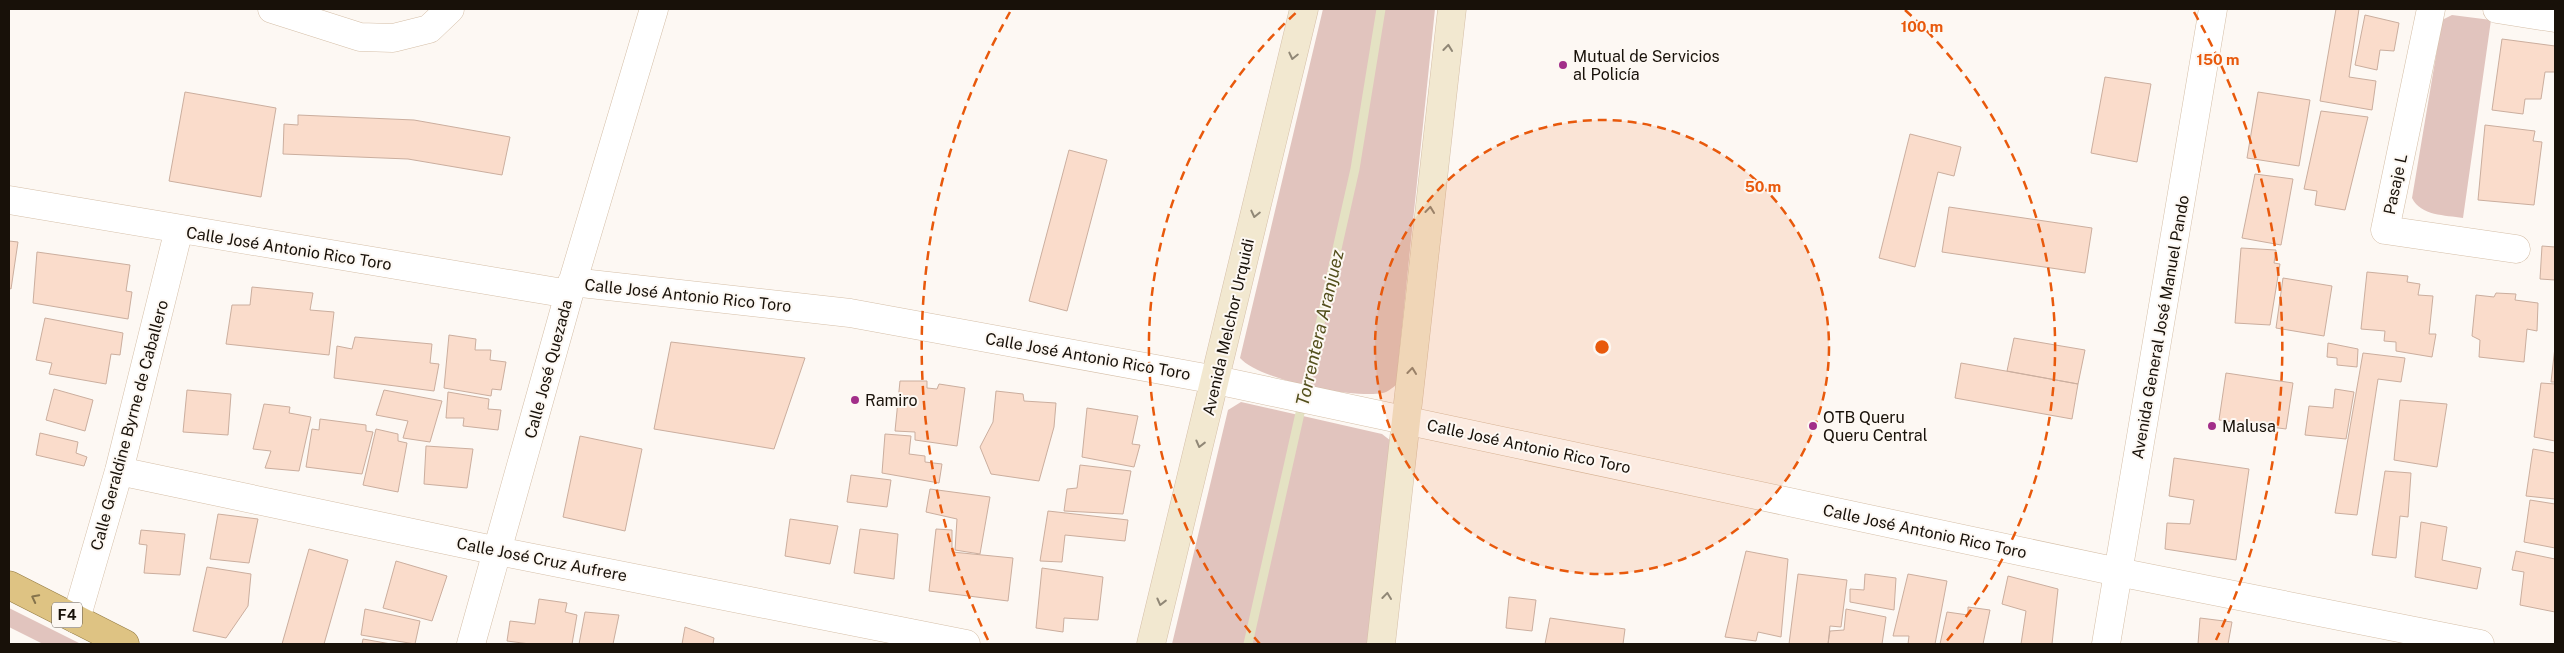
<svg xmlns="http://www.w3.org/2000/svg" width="2564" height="653" font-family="'Public Sans',sans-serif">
<rect width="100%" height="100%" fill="#fdf8f3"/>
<path fill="#e1c4be" d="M1323,9H1435L1396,385C1392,388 1388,392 1383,393C1354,399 1259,380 1240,358Z
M2452,15L2491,20L2463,218C2445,215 2421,216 2412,198L2442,20Z
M1241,402L1382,434L1391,441L1393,451L1367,644H1172L1228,410Z
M9,608L81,644H43L9,627Z"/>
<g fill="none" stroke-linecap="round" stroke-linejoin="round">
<path stroke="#e4e2c3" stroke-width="9" d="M1248,644L1355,169L1381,9"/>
</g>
<path fill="#fadccb" stroke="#cbae9e" d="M2336,9H2359L2349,77L2376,81L2372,110L2320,101Z
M2365,15L2399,23L2394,51L2380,50L2377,70L2355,65Z
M2502,39L2555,46V72H2545L2541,99H2525L2523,114L2492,110Z
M2105,77L2151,84L2137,162L2091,153Z
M185,92L276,108L261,197L169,181Z
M2258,92L2310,100L2299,166L2247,158Z
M2321,111L2368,117L2345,210L2315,205L2317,191L2304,189Z
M298,115L414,120L510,137L502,175L408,159L283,154L284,124L298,125Z
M2485,125L2535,131L2533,141L2542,142L2534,205L2478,200Z
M1910,134L1961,147L1954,176L1938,172L1915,267L1879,258Z
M1069,150L1107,160L1067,311L1029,301Z
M2255,174L2293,179L2281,245L2242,238Z
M1949,207L2092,228L2085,273L1942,252Z
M9,241L18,242L11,289L9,288Z
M2542,246L2555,247V280L2540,279Z
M2241,248L2276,250L2274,263L2280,264L2270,325L2235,323Z
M37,252L130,265L126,291L132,292L128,319L33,303Z
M2367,272L2408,276L2407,282L2420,284L2418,295L2433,296L2429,334H2436L2432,357L2396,351V342L2384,341L2385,331L2361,329Z
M2283,278L2332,286L2324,336L2276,328Z
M252,287L313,293L310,310L334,312L329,355L226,344L232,305H250Z
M2496,293L2516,294L2515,300L2538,303L2537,331L2527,329L2524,362L2479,357L2480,340L2472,336L2476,295L2494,297Z
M45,318L123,333L120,355L111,354L106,384L49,374L52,363L36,360Z
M449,335L476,339L475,350H491L490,360L506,362L501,390L492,389L491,396L444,388Z
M355,337L432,344L430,363L439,364L434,391L334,378L337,346L352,349Z
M2014,338L2085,350L2078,384L2007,371Z
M671,342L805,358L774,449L654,429Z
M2328,343L2358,349L2357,367L2337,365V358L2327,357Z
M2555,347V382H2551Z
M2363,353L2405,358L2401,382L2378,379L2357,515L2335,513Z
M1961,363L2078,384L2072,419L1955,398Z
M2226,373L2293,383L2286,429L2219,420Z
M900,381H927V388L937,389L939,384L965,388L957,446L915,440V432L895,431Z
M2541,383L2555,384V441L2534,437Z
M54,389L93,400L85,431L46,420Z
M2335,389L2354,392L2346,439L2305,435L2309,406L2333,408Z
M187,390L231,394L228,435L183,432Z
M384,390L442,401L430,442L403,438L408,421L376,415Z
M996,391L1023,394L1024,401L1056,403L1054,427L1039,481L991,474L980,447L993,422Z
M448,392L489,399L488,409L501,410L498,430L463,426L464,418H446Z
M2400,400L2447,404L2437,467L2394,460Z
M264,404L290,407L289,413L311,417L299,471L265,468L271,451L253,449Z
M1087,408L1138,416L1132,444L1140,445L1134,467L1082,457Z
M320,419L366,425V431L373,432L362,474L306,467L312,429L319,430Z
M376,429L398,434V441L407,443L398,492L363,485Z
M40,433L78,442L76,453L87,457L84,466L36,455Z
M885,434L911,436L909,454L925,456V462L942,464L939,483L882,473Z
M580,436L642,449L625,531L563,517Z
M426,446L473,449L467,488L424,484Z
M2533,449L2555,453V499L2526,496Z
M2174,458L2249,469L2236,560L2165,549L2167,523L2190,524L2194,500L2169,496Z
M1080,465L1131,471L1123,514L1064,511L1067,489L1077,488Z
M2385,471L2411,473L2408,517L2400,516L2396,558L2372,555Z
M851,475L891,480L887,507L847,502Z
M930,489L990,497L980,554L955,550L957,519L926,512Z
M2530,500L2555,504V548L2524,542Z
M1048,511L1128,520L1125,541L1065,535L1062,562L1040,561Z
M218,514L258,519L249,563L210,559Z
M790,519L838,526L830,564L785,556Z
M2421,522L2447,527L2442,560L2481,568L2477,589L2415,577Z
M860,529L898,534L894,579L854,573Z
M936,529L952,530V552L1013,558L1008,601L929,591Z
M141,530L185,534L180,575L144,573L147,545L139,544Z
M309,549L348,560L324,644H282Z
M1746,551L1788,559L1781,637L1758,632L1756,641L1725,637Z
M2516,551L2555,559V612L2520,605L2524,572L2512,570Z
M396,561L447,576L432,621L383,608Z
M207,567L251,574L248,606L226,638L193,631Z
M1042,568L1103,577L1098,620L1064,618L1063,632L1036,628Z
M1798,574L1847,580L1841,627L1830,626L1828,644H1789Z
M1865,574L1896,578L1894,610L1850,602V589L1864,590Z
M1908,574L1947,581L1935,644H1908L1909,636H1893Z
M2008,576L2058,589L2052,644H2021L2026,611L2002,604Z
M1509,597L1536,600L1532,631L1506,628Z
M539,599L567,603L565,612L577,615L572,644H530L507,641L510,621L535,624Z
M1968,607L1990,610L1983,644H1940L1947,612L1968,615Z
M365,609L420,621L415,644L361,635Z
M1846,609L1886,617L1882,644H1828L1830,631L1844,630Z
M585,612L619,615L613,644H579Z
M1550,618L1625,629L1623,644H1545Z
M2200,618L2232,622L2228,644H2198Z
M685,627L714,638L713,644H682Z
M363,639L391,644H362Z"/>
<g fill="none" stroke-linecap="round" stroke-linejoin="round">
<g stroke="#d5bfa8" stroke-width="29">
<path id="minor" d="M272,9L360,37L393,38L429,29L450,9
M2431,9L2385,230L2516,249
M2497,9L2555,18
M9,200L569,294
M572,282L850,313L1216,380L2118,572L2480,644
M119,471L498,551L966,644
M76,619L119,471L179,229
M471,644L569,294L654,9
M2106,644L2213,9"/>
</g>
<g stroke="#d5bfa8" stroke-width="29">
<path id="secondary" d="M1151,644L1304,9
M1381,644L1452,9"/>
</g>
<g stroke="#937b44" stroke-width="29">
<path id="trunk" d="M9,585L125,644"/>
</g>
<use href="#minor" stroke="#fff" stroke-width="28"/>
<use href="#secondary" stroke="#f2e8d0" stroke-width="28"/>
<use href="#trunk" stroke="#dec383" stroke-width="28"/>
</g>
<defs><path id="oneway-chevron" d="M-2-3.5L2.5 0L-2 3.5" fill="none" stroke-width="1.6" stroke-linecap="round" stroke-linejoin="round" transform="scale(1.25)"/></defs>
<g stroke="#908776">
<use href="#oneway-chevron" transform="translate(1448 48) rotate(-84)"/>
<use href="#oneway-chevron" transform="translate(1293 56) rotate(103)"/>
<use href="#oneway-chevron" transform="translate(1430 210) rotate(-84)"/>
<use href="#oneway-chevron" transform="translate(1255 214) rotate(103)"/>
<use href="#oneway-chevron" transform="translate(1412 371) rotate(-84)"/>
<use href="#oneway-chevron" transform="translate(1200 444) rotate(104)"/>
<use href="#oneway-chevron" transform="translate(1387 596) rotate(-83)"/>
<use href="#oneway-chevron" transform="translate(1161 602) rotate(104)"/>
</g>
<use stroke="#85734c" href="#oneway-chevron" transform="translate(35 598) rotate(-153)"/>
<circle cx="1602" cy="347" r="227" fill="#e8590c" fill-opacity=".12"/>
<g fill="none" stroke="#e8590c" stroke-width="2.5" stroke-dasharray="9 6">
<circle cx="1602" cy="347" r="227"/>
<path d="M1260 644A453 453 0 0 1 1299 10M1905 10A453 453 0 0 1 1944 644"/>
<path d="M988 640A680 680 0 0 1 1010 12M2194 12A680 680 0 0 1 2216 640"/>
</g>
<g fill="#a22e89" stroke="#fdf8f3" stroke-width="2">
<circle cx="1563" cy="65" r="5"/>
<circle cx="855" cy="400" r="5"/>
<circle cx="1813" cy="426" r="5"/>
<circle cx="2212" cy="426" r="5"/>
</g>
<g text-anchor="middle" stroke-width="4" stroke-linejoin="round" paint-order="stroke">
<rect fill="#fdf8f3" stroke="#5d564f" stroke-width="1" x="52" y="602.5" width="30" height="25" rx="4"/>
<g font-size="15" font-weight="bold" fill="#181109">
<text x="67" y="620">F4</text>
</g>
<g font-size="16" fill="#181109" stroke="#fdf8f3" text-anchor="start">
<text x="1573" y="62">Mutual de Servicios<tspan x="1573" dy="18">al Policía</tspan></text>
<text x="865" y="406">Ramiro</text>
<text x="1823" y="423">OTB Queru<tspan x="1823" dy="18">Queru Central</tspan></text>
<text x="2222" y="432">Malusa</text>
</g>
<g font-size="16" fill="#181109" stroke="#fdf8f3">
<text transform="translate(2395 184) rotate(-78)" y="6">Pasaje L</text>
<text transform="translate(289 248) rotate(9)" y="6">Calle José Antonio Rico Toro</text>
<text transform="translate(688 295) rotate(6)" y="6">Calle José Antonio Rico Toro</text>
<text transform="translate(1228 327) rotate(-77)" y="6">Avenida Melchor Urquidi</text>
<text transform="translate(2160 327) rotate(-80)" y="6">Avenida General José Manuel Pando</text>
<text transform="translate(1088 356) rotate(10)" y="6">Calle José Antonio Rico Toro</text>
<text transform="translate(548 369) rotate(-75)" y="6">Calle José Quezada</text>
<text transform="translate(129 425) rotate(-75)" y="6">Calle Geraldine Byrne de Caballero</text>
<text transform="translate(1529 446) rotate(12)" y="6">Calle José Antonio Rico Toro</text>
<text transform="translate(1925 531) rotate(12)" y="6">Calle José Antonio Rico Toro</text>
<text transform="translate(542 559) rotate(11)" y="6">Calle José Cruz Aufrere</text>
</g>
<g font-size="18" font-style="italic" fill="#534f1c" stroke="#fdf8f3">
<text transform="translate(1320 328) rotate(-77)" y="6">Torrentera Aranjuez</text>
</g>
</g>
<circle cx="1602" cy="347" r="8" fill="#e8590c" stroke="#fdf8f3" stroke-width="2.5"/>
<g font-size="15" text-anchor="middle" font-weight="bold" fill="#e8590c" stroke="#fdf8f3" stroke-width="4" stroke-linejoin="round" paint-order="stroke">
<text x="1922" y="32">100 m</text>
<text x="2218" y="65">150 m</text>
<text x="1763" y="192">50 m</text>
</g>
<rect width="2564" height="653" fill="none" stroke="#181109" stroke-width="20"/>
</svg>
